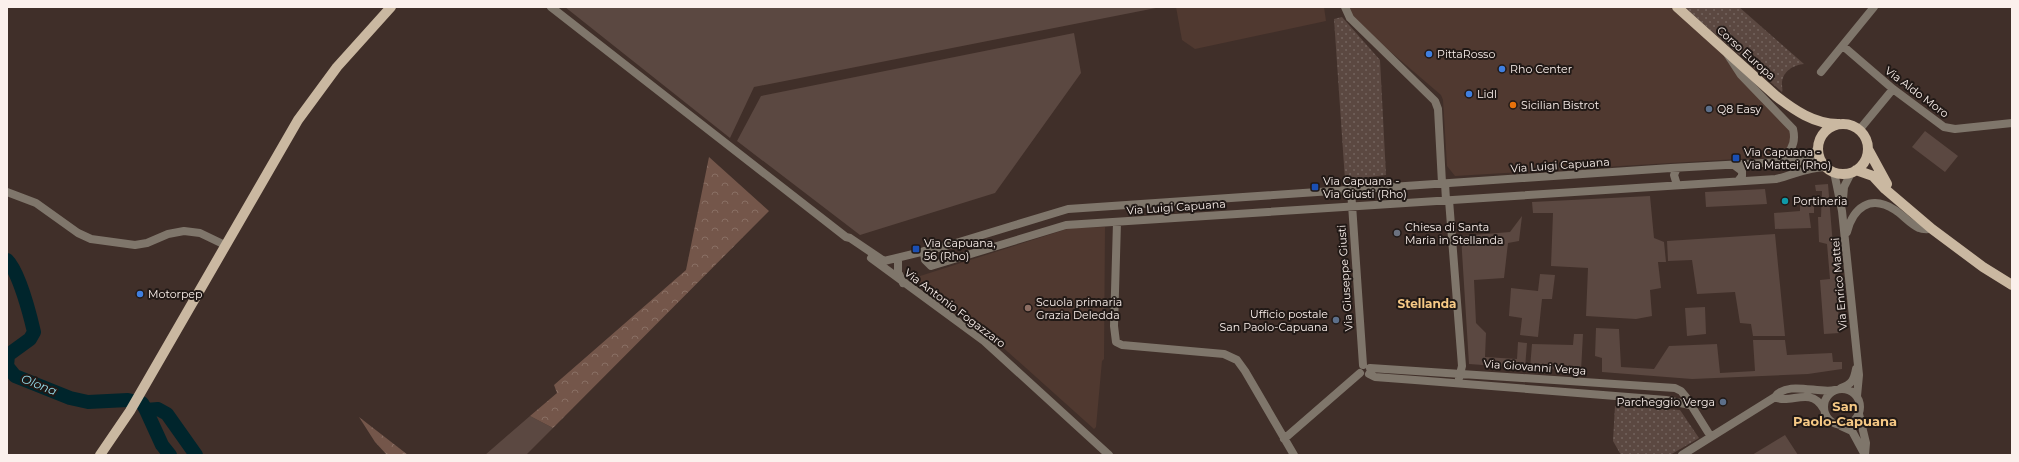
<svg xmlns="http://www.w3.org/2000/svg" width="2019" height="462" font-family="Montserrat,sans-serif">
<defs>
<pattern id="forest-crowns" width="20" height="18" patternUnits="userSpaceOnUse"><rect width="20" height="18" fill="#74564a"/><path d="M2 6a3 3 0 1 1 6 0M12 15a3 3 0 1 1 6 0" fill="none" stroke="#896f64"/></pattern>
<pattern id="park-dots" width="8" height="8" patternUnits="userSpaceOnUse"><rect width="8" height="8" fill="#5b4841"/><path d="M2 2h.1M6 6h.1" fill="none" stroke="#73635d" stroke-width="1.8" stroke-linecap="round"/></pattern>
</defs>
<rect width="100%" height="100%" fill="#402f29"/>
<path fill="#503930" d="M1176,7H1324L1326,21L1195,49L1182,40Z
M1346,7H1670L1719,50L1786,122L1793,136L1783,156L1771,157L1455,176L1447,166L1443,100L1441,95L1351,18Z
M1105,227L1104,359L1102,361L1096,427L1094,429L988,334L916,282L917,277L1070,228Z"/>
<path fill="#5b4841" d="M565,7H1161L754,87L730,138Z
M1074,33L1081,73L995,193L860,235L737,141L761,96Z
M1925,131L1958,156L1945,172L1912,147Z
M1828,184L1840,333L1824,334L1820,280L1830,279L1827,244L1819,242L1818,217H1821L1822,191H1816L1815,185Z
M1765,189L1767,204L1706,207L1705,192Z
M1650,196L1654,238L1664,242L1666,262H1658L1661,288L1650,290L1652,316L1636,319L1586,316L1588,268L1551,266L1553,213H1533L1532,202Z
M1814,200V213H1809L1811,228L1775,229L1774,213L1800,211V201Z
M1522,216L1519,241L1508,243L1504,278L1474,280L1476,323L1486,333L1485,357L1517,359L1518,342L1527,343L1525,368L1469,364L1461,236L1510,232Z
M1775,234L1785,336H1753L1751,324L1740,323L1735,292L1697,294L1692,260L1668,261L1667,241Z
M1540,274L1555,275L1552,299H1542L1538,337L1520,335L1522,318L1509,316L1511,288L1538,291Z
M1705,307L1706,334L1687,336L1685,308Z
M1596,328L1619,329L1621,367L1654,369L1669,346L1717,344L1720,373L1755,371L1753,340H1785L1787,355L1832,353L1833,362H1842V369L1808,374L1692,379L1602,372V358L1595,356Z
M1574,334H1583L1581,371L1530,368L1532,344L1573,345Z
M530,416L553,428L526,455H485Z
M1785,435L1798,455H1752Z"/>
<path fill="url(#forest-crowns)" d="M709,157L769,211L553,428L530,416L557,393L554,385L686,270Z
M359,417L408,455H387L375,442Z"/>
<path fill="url(#park-dots)" d="M1684,7H1739L1804,64C1794,65 1782,71 1782,84C1782,88 1783,90 1782,92Z
M1342,17L1380,60L1386,175L1345,180L1334,19Z
M1615,406L1680,410L1699,438L1670,455H1621L1613,441Z"/>
<g fill="none" stroke-linecap="round" stroke-linejoin="round">
<path stroke="#00252c" stroke-width="14" d="M7,260C19,272 30,315 34,332L30,339L8,355L7,366L15,376L70,398L88,402L128,400L142,403L146,410L158,409L167,414L196,455
M146,410L162,445L170,455"/>
<path stroke="#7f766b" stroke-width="8" d="M551,7L846,237L850,238L884,261L946,246L1068,209L1671,168L1800,161L1811,157L1818,147
M1345,7L1350,18L1435,101L1438,109L1442,183
M1843,46L1893,89L1944,127L1955,129L2012,123
M1728,55L1741,75L1793,129C1797,146 1789,154 1775,162
M1821,72L1874,7
M1860,129L1893,89
M1734,165L1742,171V176L1738,181
M1677,168L1674,175L1677,185
M1834,172L1842,211L1859,375L1857,396
M1445,183L1446,200
M1351,190L1363,365
M7,192L36,203L78,233L91,239L135,245L147,243L168,234L184,231L200,233L225,245
M1843,199L1844,187L1851,173
M1449,200L1462,366L1459,378
M1117,222L1114,326L1116,342L1122,345L1224,354L1237,360L1245,371L1294,455
M1847,232C1853,208 1870,194 1895,210C1903,215 1910,224 1919,228C1923,230 1928,229 1932,229
M924,251L925,260L931,266L1066,225L1776,179C1793,175 1808,167 1826,167
M871,258L984,341L1109,455
M898,258V272L903,283
M1370,368L1675,388L1681,391L1686,397L1711,437
M1369,374L1375,377L1415,380L1666,400L1690,405
M1841,388C1852,384 1854,380 1856,369
M1824 407a18 18 0 1 1 36 0a18 18 0 1 1-36 0Z
M1775,397C1790,405 1810,386 1823,408
M1859,414L1866,443L1865,455
M1841,426L1852,431L1865,455
M1284,439L1360,373
M1682,455L1775,397C1787,380 1818,394 1835,390"/>
<path stroke="#cab8a1" stroke-width="10" d="M1677,7L1776,96C1794,110 1814,124 1838,124
M1818 149a25 25 0 1 1 50 0a25 25 0 1 1-50 0Z
M1869,151L1887,184
M1856,170L1873,176L1885,189L1932,229L1983,267L2012,285
M100,455L130,411L298,120L337,67L391,7"/>
</g>
<g fill="#3f7fe0" stroke="#211916" stroke-width="1.5">
<circle cx="1429" cy="54" r="4"/>
<circle cx="1502" cy="69" r="4"/>
<circle cx="1469" cy="94" r="4"/>
<circle cx="140" cy="294" r="4"/>
</g>
<circle fill="#e8710a" stroke="#211916" stroke-width="1.5" cx="1513" cy="105" r="4"/>
<g fill="#5c6f8a" stroke="#211916" stroke-width="1.5">
<circle cx="1709" cy="109" r="4"/>
<circle cx="1336" cy="320" r="4"/>
<circle cx="1723" cy="402" r="4"/>
</g>
<g fill="#1a4fb4" stroke="#211916" stroke-width="1.5">
<rect x="1732" y="154" width="8" height="8" rx="2"/>
<rect x="1311" y="183" width="8" height="8" rx="2"/>
<rect x="912" y="245" width="8" height="8" rx="2"/>
</g>
<circle fill="#0f9aa8" stroke="#211916" stroke-width="1.5" cx="1785" cy="201" r="4"/>
<circle fill="#6b7280" stroke="#211916" stroke-width="1.5" cx="1397" cy="233" r="4"/>
<circle fill="#8d6e63" stroke="#211916" stroke-width="1.5" cx="1028" cy="308" r="4"/>
<g text-anchor="middle" stroke-width="4" stroke-linejoin="round" paint-order="stroke">
<g font-size="11" fill="#fbf0ec" stroke="#211916">
<text transform="translate(1746 53) rotate(42)" y="4">Corso Europa</text>
<text transform="translate(1917 92) rotate(37)" y="4">Via Aldo Moro</text>
<text transform="translate(1560 165) rotate(-4)" y="4">Via Luigi Capuana</text>
<text transform="translate(1176 207) rotate(-4)" y="4">Via Luigi Capuana</text>
<text transform="translate(1345 278) rotate(-94)" y="4">Via Giuseppe Giusti</text>
<text transform="translate(1839 284) rotate(-95)" y="4">Via Enrico Mattei</text>
<text transform="translate(955 308) rotate(37)" y="4">Via Antonio Fogazzaro</text>
<text transform="translate(1535 367) rotate(4)" y="4">Via Giovanni Verga</text>
</g>
<g font-size="11" fill="#fbf0ec" stroke="#211916" text-anchor="start">
<text x="1437" y="58">PittaRosso</text>
<text x="1510" y="73">Rho Center</text>
<text x="1477" y="98">Lidl</text>
<text x="1521" y="109">Sicilian Bistrot</text>
<text x="1717" y="113">Q8 Easy</text>
<text x="1744" y="156">Via Capuana -<tspan x="1744" dy="13">Via Mattei (Rho)</tspan></text>
<text x="1323" y="185">Via Capuana -<tspan x="1323" dy="13">Via Giusti (Rho)</tspan></text>
<text x="1793" y="205">Portineria</text>
<text x="1405" y="231">Chiesa di Santa<tspan x="1405" dy="13">Maria in Stellanda</tspan></text>
<text x="924" y="247">Via Capuana,<tspan x="924" dy="13">56 (Rho)</tspan></text>
<text x="148" y="298">Motorpep</text>
<text x="1036" y="306">Scuola primaria<tspan x="1036" dy="13">Grazia Deledda</tspan></text>
<text x="1328" y="318" text-anchor="end">Ufficio postale<tspan x="1328" dy="13">San Paolo-Capuana</tspan></text>
<text x="1715" y="406" text-anchor="end">Parcheggio Verga</text>
</g>
<g font-size="12" font-weight="bold" fill="#f6c985" stroke="#211916">
<text x="1427" y="308">Stellanda</text>
</g>
<g font-size="12" font-style="italic" fill="#96ddec" stroke="#211916">
<text transform="translate(39 385) rotate(22)" y="4">Olona</text>
</g>
<g font-size="13" font-weight="bold" fill="#f6c985" stroke="#211916">
<text x="1845" y="411">San<tspan x="1845" dy="15">Paolo-Capuana</tspan></text>
</g>
</g>
<rect width="2019" height="462" fill="none" stroke="#fbf0ec" stroke-width="16"/>
</svg>
